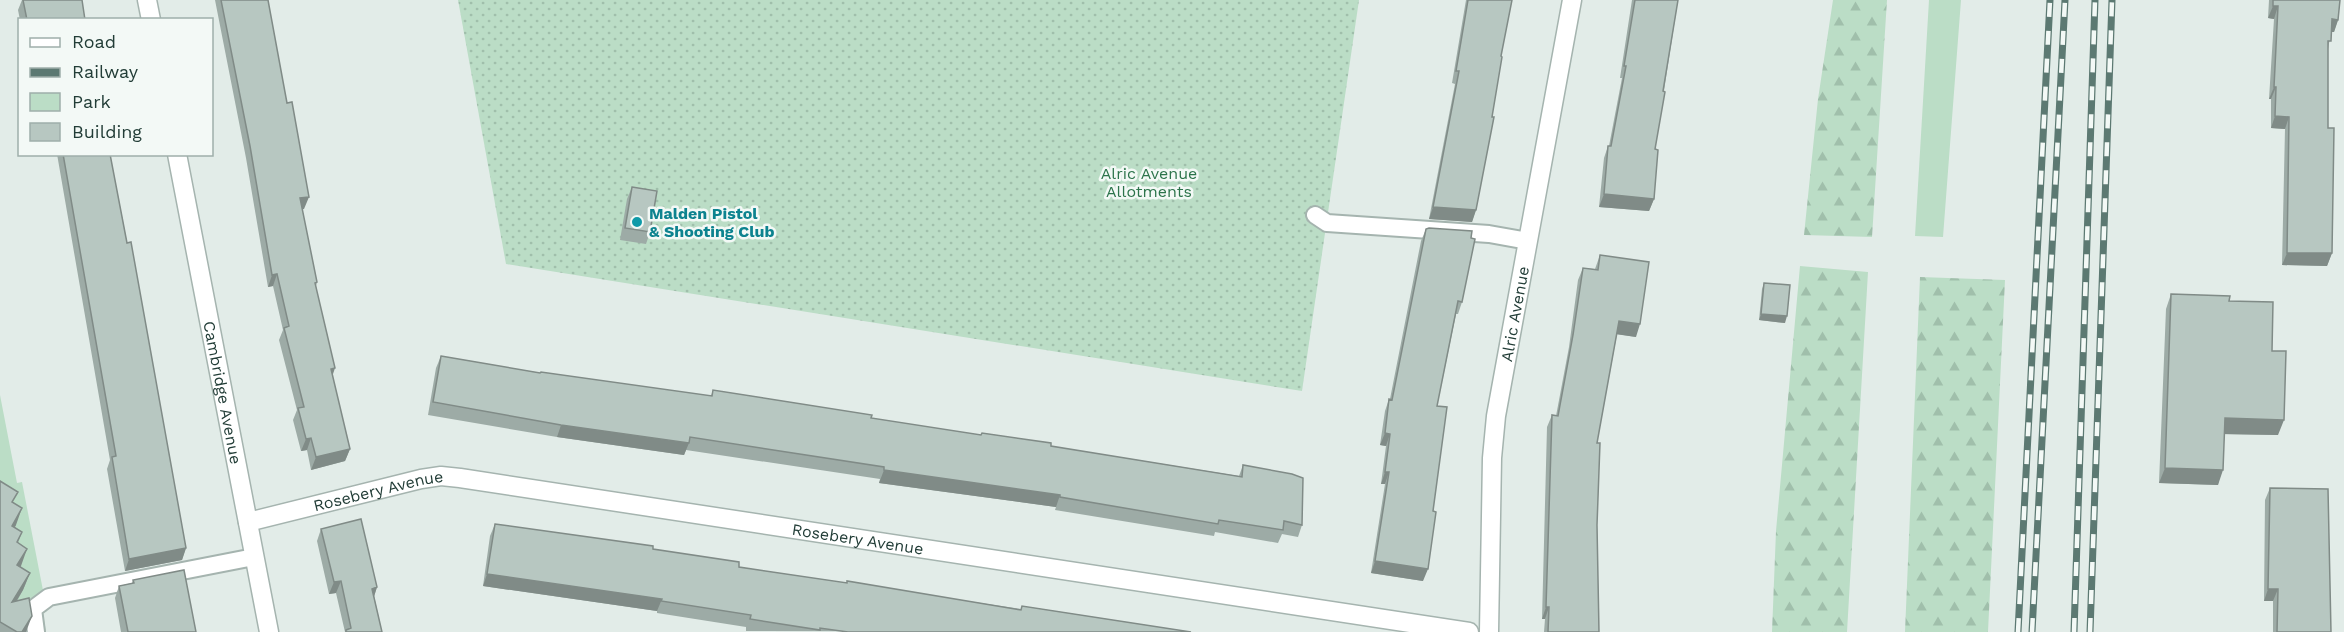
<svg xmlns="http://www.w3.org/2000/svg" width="2344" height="632" font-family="'Work Sans',sans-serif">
<defs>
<pattern id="forest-firs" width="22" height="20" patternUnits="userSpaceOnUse" patternTransform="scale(1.5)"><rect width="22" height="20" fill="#bbddc6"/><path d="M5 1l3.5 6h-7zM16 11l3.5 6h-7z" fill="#a0bfab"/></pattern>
<pattern id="garden-dots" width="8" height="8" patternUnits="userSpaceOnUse" patternTransform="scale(1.5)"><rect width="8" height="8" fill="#bbddc6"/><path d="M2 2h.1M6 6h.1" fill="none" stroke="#a0bfab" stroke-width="1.8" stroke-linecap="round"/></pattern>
</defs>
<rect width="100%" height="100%" fill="#e2ece8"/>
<path fill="#bbddc6" d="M1929,0H1961L1943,237L1915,236Z
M0,395L17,483L22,482L47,611L43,613L46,632H0Z"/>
<path fill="url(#forest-firs)" d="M1833,0H1887L1872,237L1804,235L1818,99Z
M1800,266L1868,272L1847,632H1772L1776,531Z
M1920,277L2005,280L1988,632H1905Z"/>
<path fill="url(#garden-dots)" d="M458,0H1359L1302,391L506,264Z"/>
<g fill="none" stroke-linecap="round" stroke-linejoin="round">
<g stroke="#a5b4af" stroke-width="20">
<path id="lane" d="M1315,215L1327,223L1489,234L1528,241
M36,632L33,609L49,597L254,557"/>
</g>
<g stroke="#a5b4af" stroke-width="21">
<g id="street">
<path d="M147,0L151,20"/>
<path id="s1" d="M177,154L269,632"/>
<path id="s2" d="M248,522L421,479L441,476L460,478L1469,632"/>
<path id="s3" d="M1489,632L1492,458L1496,416L1572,0"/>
</g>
</g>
<use href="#lane" stroke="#fff" stroke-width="16"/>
<use href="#street" stroke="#fff" stroke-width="18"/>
<g stroke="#5c7972" stroke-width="7">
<path id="rail" d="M2018,632L2050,0
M2032,632L2065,0
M2074,632L2095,0
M2090,632L2112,0"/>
</g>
<use href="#rail" stroke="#f3f9f6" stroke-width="4.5" stroke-dasharray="14" stroke-linecap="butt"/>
</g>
<path fill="#9daba6" d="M22,0H82L85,20H20L18,10Z
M215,0H268L304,209H302L317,282L316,286L332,376L350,449L345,461L311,470L307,450L301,451L293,420L297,410L279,340L283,330L273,286L268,287L246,158Z
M1466,0H1512L1501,56L1476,210L1472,222L1429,219L1455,84L1452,83Z
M1632,0H1678L1655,149L1654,199L1649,211L1599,207L1604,158L1608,146H1609L1622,78H1620Z
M2269,0H2340L2338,20L2334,32H2331L2328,49V128L2332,253L2327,266L2282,265L2285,129L2271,128V99H2269L2274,19L2268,18Z
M57,154H110L186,548L182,560L125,571L107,469L110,460Z
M632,187L650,232L646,244L620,240L627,199Z
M1426,229L1462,302L1458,314H1456L1437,406L1423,581L1371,573L1385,484H1381L1386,446L1380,445L1385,411L1389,399H1390L1421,241Z
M1600,255L1636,337L1617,334L1597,443V525L1599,632H1544L1545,619H1542L1547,427L1552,415L1556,416L1569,347L1578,280L1583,268L1595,269Z
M1764,283L1785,323L1759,320L1762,289Z
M2171,294L2229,301L2272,351L2278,435L2225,434L2218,485L2159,483L2166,309Z
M441,356L540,373L711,396L713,390L871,418L1239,476L1243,465L1302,525L1298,537L1282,534L1278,543L1215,532L1214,536L1055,510L1056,507L879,483L880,479L686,450L684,455L557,437L428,415L436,368Z
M0,481L14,503L16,525L15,527L22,532L18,543L21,566L20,567L30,573L23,590L17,601L26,632H0Z
M2270,488L2331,632H2273V601H2264L2265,500Z
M495,524L653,549L739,567L1021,609L1022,606L1191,632L746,631V627L657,613V611L483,586L490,536Z
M321,529L377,587L374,596L382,632H345L336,593L329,594L317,541Z
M133,580L196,632H121L115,598L119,586L132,583Z"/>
<path fill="#808b87" d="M2273,6H2278L2274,19L2268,18Z
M2332,19L2338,20L2334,32H2328Z
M2274,87H2276L2271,99H2269Z
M2275,116L2289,117L2285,129L2271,128Z
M1604,194L1654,199L1649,211L1599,207Z
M309,197L304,209L296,210L300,198Z
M1433,207L1476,210L1472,222L1429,219Z
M2287,253H2332L2327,266L2282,265Z
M277,274L273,286L268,287L272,275Z
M1761,314L1787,316L1785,323L1759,320Z
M1619,321L1640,324L1636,337L1615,334Z
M335,368L331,380V369Z
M2225,418L2284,420L2278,435L2219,434Z
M561,425L689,443L684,455L557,437Z
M1385,433L1390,434L1386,446L1380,445Z
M311,438L307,450L301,451L306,439Z
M350,449L345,461L311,470L316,457Z
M2165,468L2223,470L2218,485L2159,483Z
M884,470L1060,495L1056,507L879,483Z
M1385,472H1389L1385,484H1381Z
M22,508L16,525L5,543L12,526Z
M186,548L182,560L125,571L129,559Z
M27,549L21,566L11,582L17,565Z
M1375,561L1428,569L1423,581L1371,573Z
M30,573L23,590L6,618L12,602Z
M487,574L662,599L657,611L483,586Z
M341,581L336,593L329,594L334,582Z
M377,587L373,600L372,589Z
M2268,589H2278L2273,601H2264Z
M1546,607H1549L1545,619H1542Z
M32,616L26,632H22Z"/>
<path fill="#b7c7c1" stroke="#808b87" stroke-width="1.5" d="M23,0H82L85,20H27Z
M221,0H268L287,103L292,102L309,197L300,198L317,282L315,283L335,368L331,369L350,449L316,457L311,438L306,439L298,408L304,407L284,328L289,326L277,274L272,275L250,146Z
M1468,0H1512L1501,56L1502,57L1492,117H1494L1476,210L1433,207L1459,71H1456Z
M1635,0H1678L1663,91L1665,92L1655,149L1658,150L1654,199L1604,194L1608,146H1611L1626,66H1624Z
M2273,0H2340L2338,20L2332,19L2331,41H2328V128H2334L2332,253H2287L2289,117L2275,116L2276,87H2274L2278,6H2273Z
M63,154H110L127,243L131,242L186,548L129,559L112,457L116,456Z
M632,187L657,191L650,232L625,228Z
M1429,228L1472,231L1471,238L1475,239L1462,302L1458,301L1437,406L1447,407L1433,511L1436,512L1428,569L1375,561L1389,472H1385L1390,434L1385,433L1389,399L1392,400L1426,229Z
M1600,255L1649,262L1640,324L1619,321L1597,443H1600L1597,525L1599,632H1548L1549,607H1546L1552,415L1558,416L1573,335L1583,268L1598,270Z
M1764,283L1790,285L1787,316L1761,314Z
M2171,294L2230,296L2229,301L2273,302L2272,351H2286L2284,420L2225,418L2223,470L2165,468Z
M441,356L540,373L541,372L712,396L713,390L872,415L871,418L981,435L982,433L1051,443V446L1242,477L1243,465L1292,474L1303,478L1302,525L1284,521L1283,530L1219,520L1218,524L1060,497V495L884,470V467L690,437L689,443L561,425L433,402Z
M0,481L18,492L12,502L22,508L12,526L22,532L17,542L27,549L17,565L30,573L12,602L29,598L32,616L22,632H17L0,622Z
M2270,488L2328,489L2331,632H2277L2278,589H2268Z
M361,519L377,587L372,589L382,632H346V630L351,628L341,581L334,582L321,529Z
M495,524L653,546V549L739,562V567L847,583V581L1021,610L1022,606L1191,632H848L820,628V630L750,619L751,615L661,601L662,599L487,574Z
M184,570L196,632H128L119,586L134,583L133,580Z"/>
<circle fill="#0f9aa8" stroke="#f3f9f6" stroke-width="2" cx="637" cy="222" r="6"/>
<g text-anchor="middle" stroke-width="5" stroke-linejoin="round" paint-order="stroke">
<g font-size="16" fill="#2c744b" stroke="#f3f9f6">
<text x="1149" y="179">Alric Avenue<tspan x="1149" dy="18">Allotments</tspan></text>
</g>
<g font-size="16" font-weight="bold" fill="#0d838f" stroke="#f3f9f6" text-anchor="start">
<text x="649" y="219">Malden Pistol<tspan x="649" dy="18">&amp; Shooting Club</tspan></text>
</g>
<g font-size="16" fill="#223d37" stroke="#f3f9f6">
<text dy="6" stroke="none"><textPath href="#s3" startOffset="320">Alric Avenue</textPath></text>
<text dy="6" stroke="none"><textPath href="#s1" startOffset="243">Cambridge Avenue</textPath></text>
<text dy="6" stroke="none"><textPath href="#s2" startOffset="134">Rosebery Avenue</textPath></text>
<text dy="6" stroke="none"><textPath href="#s2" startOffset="620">Rosebery Avenue</textPath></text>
</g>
</g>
<rect x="18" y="18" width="195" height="138" fill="#f3f9f6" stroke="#9faeaa" stroke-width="1.5"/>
<rect x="30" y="38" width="30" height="9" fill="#ffffff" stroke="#9faeaa" stroke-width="1.5"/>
<text x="72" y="48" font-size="18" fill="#223d37">Road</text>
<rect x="30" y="68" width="30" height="9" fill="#5c7972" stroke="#9faeaa" stroke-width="1.5"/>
<text x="72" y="78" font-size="18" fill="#223d37">Railway</text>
<rect x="30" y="93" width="30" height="18" fill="#bbddc6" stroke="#9faeaa" stroke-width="1.5"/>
<text x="72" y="108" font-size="18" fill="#223d37">Park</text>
<rect x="30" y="123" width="30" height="18" fill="#b7c7c1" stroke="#9faeaa" stroke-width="1.5"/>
<text x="72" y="138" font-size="18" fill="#223d37">Building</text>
</svg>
